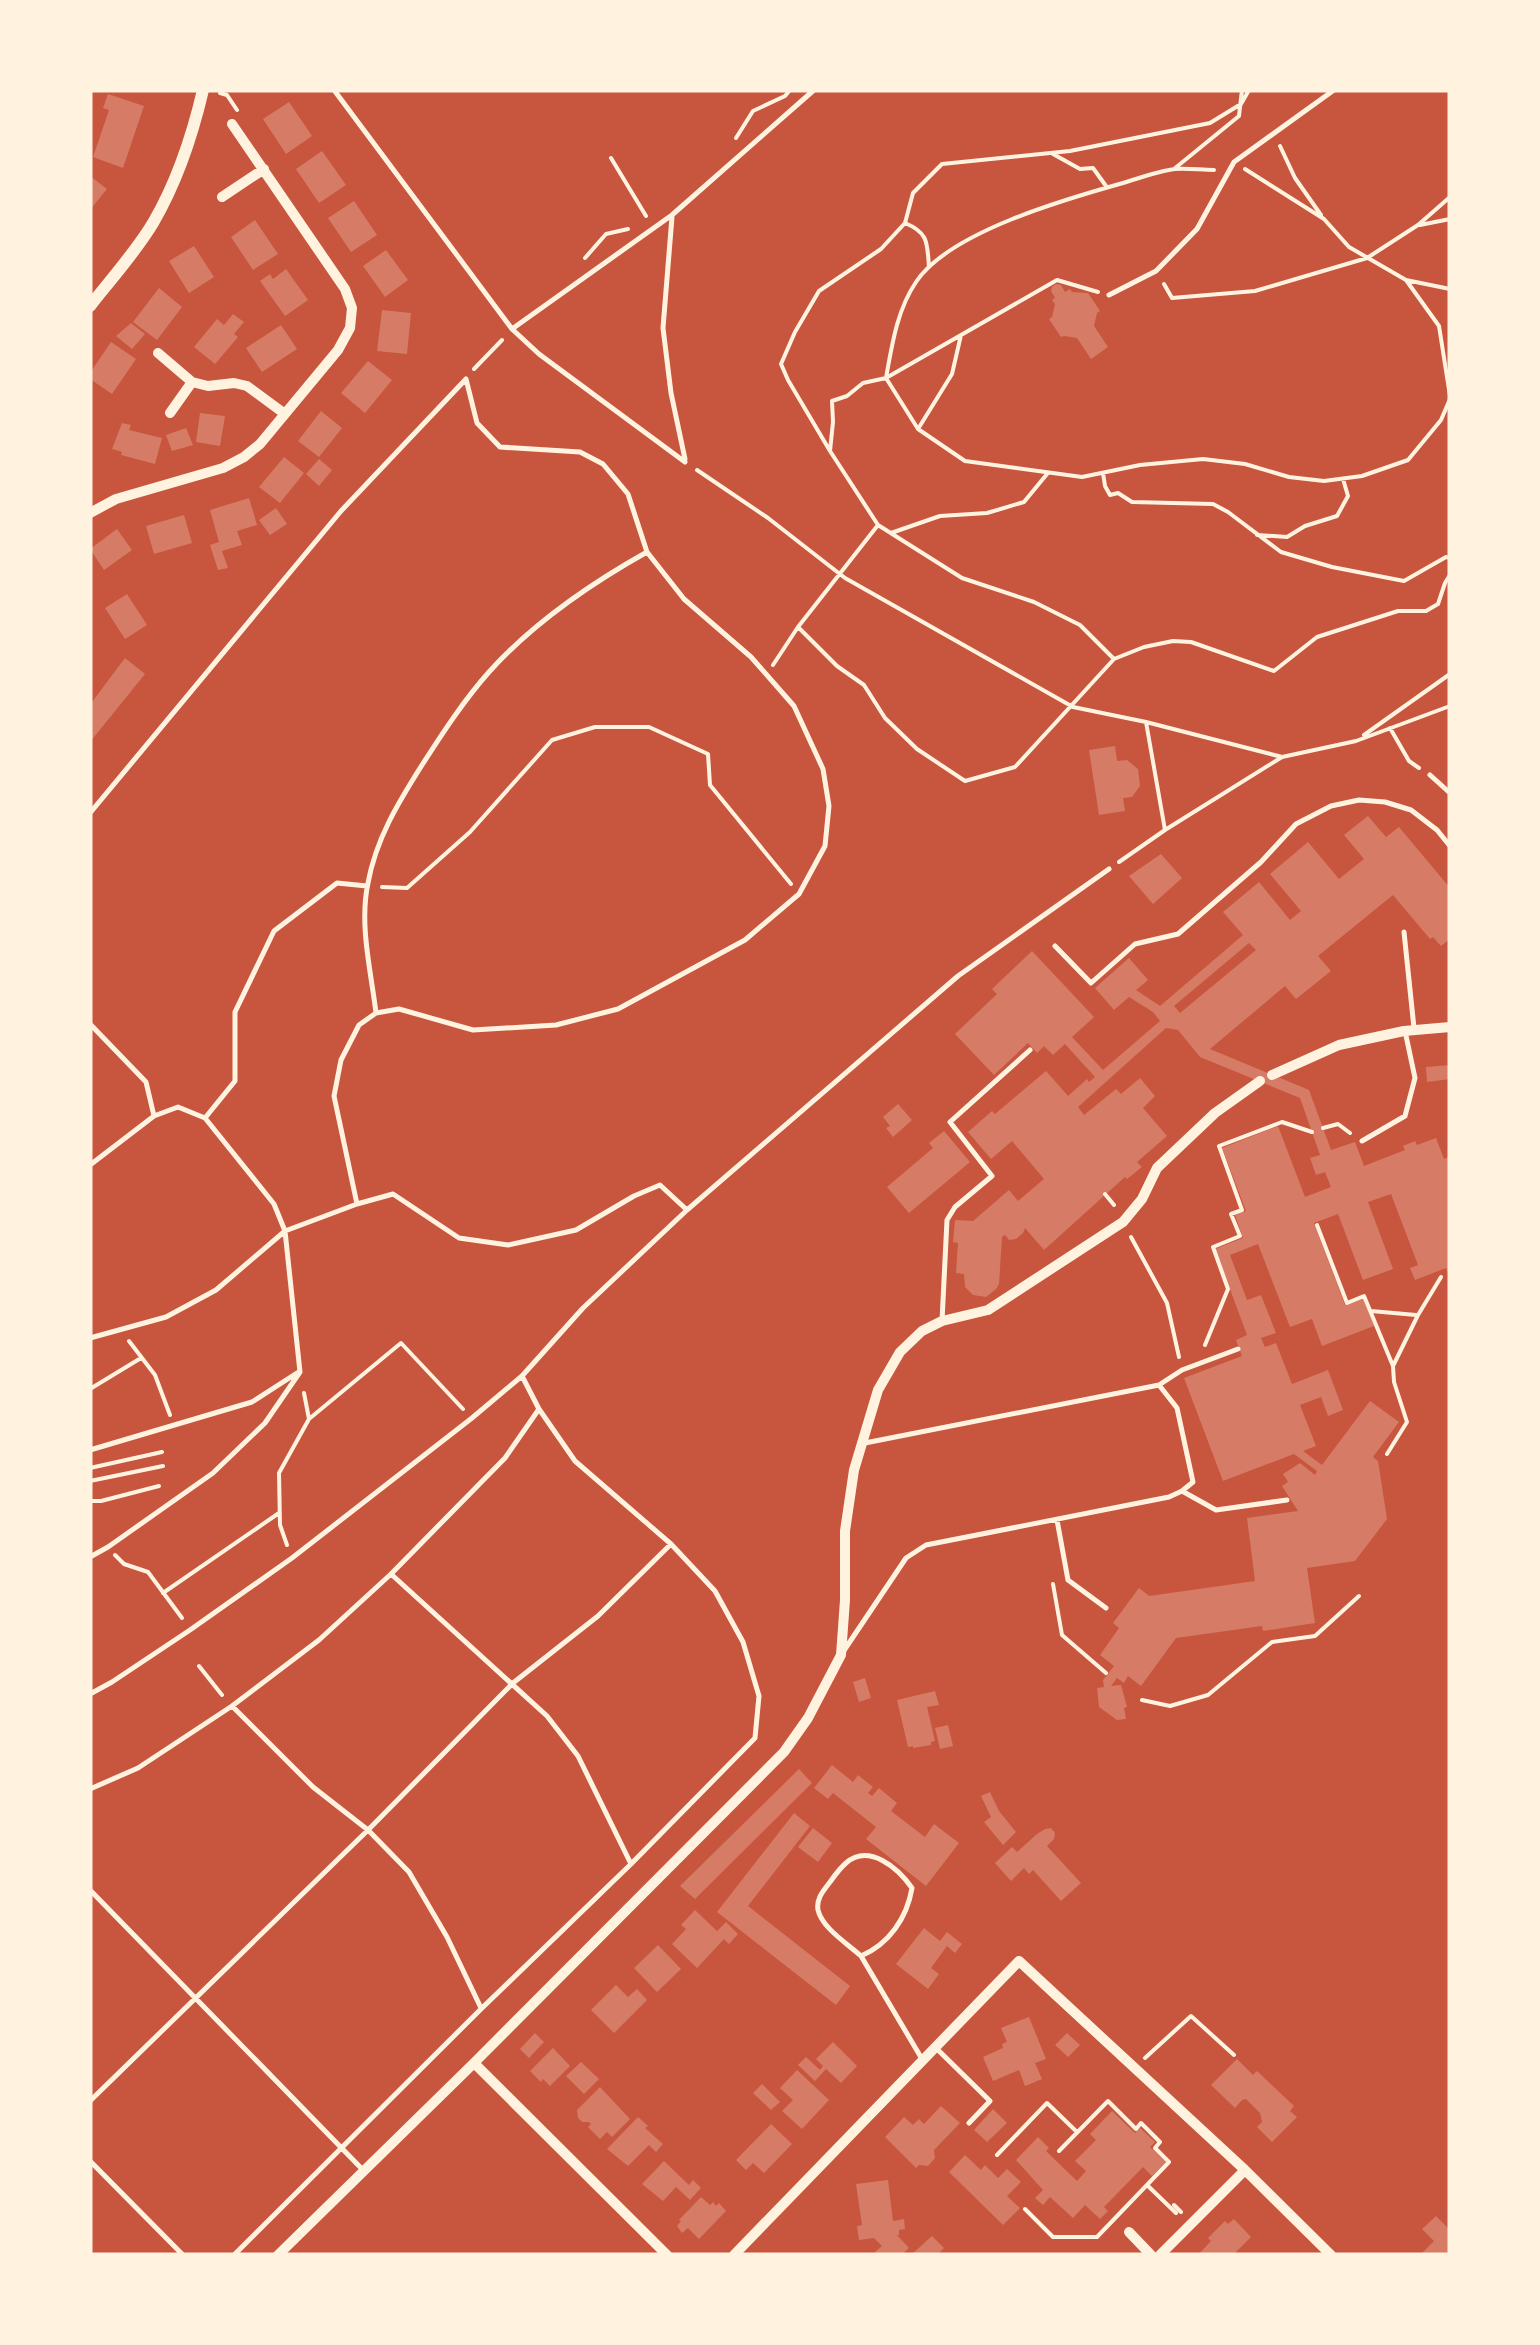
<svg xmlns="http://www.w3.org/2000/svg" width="1540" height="2345" font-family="'Fira Sans Condensed',sans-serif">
<rect width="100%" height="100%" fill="#c8553d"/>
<path fill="#d67c66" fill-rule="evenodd" d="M108,94L144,106L123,168L93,157L109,110L103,108Z
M289,102L312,136L286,154L263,119Z
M322,151L346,185L319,203L296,169Z
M90,176L107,189L90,210Z
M354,201L377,235L351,252L328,218Z
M255,220L278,254L253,270L231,237Z
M194,246L214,277L189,293L169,261Z
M386,250L408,280L385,297L363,266Z
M286,269L308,300L285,316L260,281L270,274L273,279Z
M1056,284L1061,285L1065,292L1070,289L1072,292L1088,293L1100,311L1097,313L1094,326L1108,347L1091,359L1077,338L1064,336L1061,337L1049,319L1052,317L1055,304L1052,300L1055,298L1051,291L1052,287Z
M159,288L182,307L157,340L133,322Z
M382,310L411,313L407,354L377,351Z
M233,314L244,322L234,334L238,337L215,364L194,347L217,319L224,325Z
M131,323L145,334L132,349L116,336Z
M281,325L297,349L262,372L246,348Z
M111,342L136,359L112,394L90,379V373Z
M368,361L392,380L365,413L341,393Z
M321,411L342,428L319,457L298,441Z
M200,413L225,416L220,446L196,442Z
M122,423L131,425L129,430L162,438L155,464L121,455L122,452L112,449Z
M186,428L193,445L172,451L166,435Z
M284,457L304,473L280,503L259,487Z
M319,459L332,470L319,486L306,474Z
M249,498L257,525L237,531L242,545L222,551L228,568L218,570L210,545L219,542L210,510Z
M276,508L287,524L270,535L259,520Z
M184,515L192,543L154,554L146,526Z
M117,529L132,550L104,570L90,549Z
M127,594L147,625L125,639L105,608Z
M125,658L145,674L90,742V701L92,702Z
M1115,746L1117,761L1127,760L1138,769L1140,786L1132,797L1123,798L1125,811L1099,815L1089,750Z
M1368,816L1386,837L1399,827L1450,888V939L1441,946L1433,937L1430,939L1393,895L1318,956L1331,971L1296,999L1285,986L1210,1049L1309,1090L1331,1150L1355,1142L1364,1166L1405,1150L1403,1146L1415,1141L1417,1145L1436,1138L1444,1159L1450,1156V1168L1448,1169L1450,1174V1277L1446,1268L1415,1280L1410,1268L1418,1265L1391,1194L1368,1202L1393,1269L1363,1280L1338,1214L1314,1223L1345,1305L1363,1298L1374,1326L1322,1346L1312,1319L1290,1327L1258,1244L1230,1255L1247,1300L1261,1295L1276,1333L1261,1338L1265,1347L1276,1343L1292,1384L1328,1370L1343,1410L1328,1416L1321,1397L1300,1405L1316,1446L1303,1451L1322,1465L1370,1401L1399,1422L1373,1457L1378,1461L1387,1519L1355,1561L1307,1568L1315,1623L1263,1631L1262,1626L1176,1638L1141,1686L1128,1676L1124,1683L1117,1678L1111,1686L1121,1685L1127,1707L1124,1708L1126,1719L1117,1720L1099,1707L1097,1688L1104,1687L1103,1680L1114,1666L1100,1655L1119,1628L1113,1623L1139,1588L1149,1596L1255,1581L1247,1518L1298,1511L1282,1486L1288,1482L1283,1474L1300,1463L1315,1475L1317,1471L1294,1454L1223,1481L1184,1378L1242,1356L1236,1340L1247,1335L1215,1249L1243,1238L1235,1215L1246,1211L1222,1148L1278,1126L1305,1197L1331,1187L1325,1172L1316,1175L1310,1158L1320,1155L1300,1098L1200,1057L1178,1030L1166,1028L1078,1107L1084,1115L1116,1089L1121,1094L1140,1078L1155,1096L1143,1108L1167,1136L1137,1162L1142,1167L1127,1179L1125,1177L1044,1250L1025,1228L1023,1233L1016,1239L1009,1240L1005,1235L1002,1237L999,1284L996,1289L986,1297L973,1295L965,1287L964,1274L956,1273L958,1243L953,1242L955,1220L973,1221L1009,1190L1018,1201L1044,1179L1012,1141L991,1159L968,1132L992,1111L995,1114L1046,1071L1068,1096L1087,1079L1089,1082L1095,1077L1065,1044L1053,1055L1044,1046L1037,1053L1028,1043L994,1075L955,1034L997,994L992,989L1032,951L1094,1017L1072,1037L1103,1070L1160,1021L1153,1012L1129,997L1114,1010L1095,988L1129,958L1148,980L1136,990L1160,1006L1243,935L1223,912L1259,882L1290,920L1301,911L1270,874L1308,842L1339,879L1364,859L1344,835ZM1249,943L1256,950L1180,1013L1174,1006Z
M1161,854L1182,878L1153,904L1129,876Z
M1450,1065V1079L1427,1082L1426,1067Z
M898,1104L912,1120L893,1137L886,1128L890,1126L883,1117Z
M944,1131L970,1162L909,1213L887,1187L933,1148L929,1143Z
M865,1678L871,1698L859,1702L853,1682Z
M935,1691L939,1705L927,1707L935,1741L931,1742V1745L913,1748V1746L908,1747L897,1700Z
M948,1725L953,1746L940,1749L935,1728Z
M832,1765L853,1782L858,1775L873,1787L868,1793L872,1796L879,1788L897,1803L891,1811L925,1837L934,1824L959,1843L926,1886L866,1839L876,1827L833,1793L828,1799L814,1788Z
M799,1769L812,1783L695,1899L680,1886Z
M990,1792L999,1811L1016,1832L1003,1845L984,1822L991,1817L981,1796Z
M794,1813L810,1826L748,1906L850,1986L836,2005L717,1912Z
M813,1828L832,1843L818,1862L798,1847Z
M1051,1828L1055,1833L1054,1839L1047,1846L1081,1883L1061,1901L1033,1870L1029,1874L1024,1868L1011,1881L995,1863L1012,1847L1017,1852L1037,1834L1045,1829Z
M695,1910L717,1931L726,1922L738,1934L729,1944L724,1939L697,1968L672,1944L686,1929L681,1925Z
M924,1928L940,1941L947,1932L962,1944L955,1953L947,1946L931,1968L939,1974L928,1989L896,1964Z
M658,1945L681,1969L657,1992L634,1968Z
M616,1985L628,1997L637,1989L647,2000L614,2033L591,2010Z
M1029,2017L1046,2059L1035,2063L1042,2079L1025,2086L1019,2070L993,2081L983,2057L1003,2048L1002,2044L1007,2042L1001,2028Z
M535,2033L544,2042L529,2058L520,2049Z
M1067,2033L1080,2045L1068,2057L1055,2045Z
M833,2042L857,2066L841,2083L826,2069L815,2081L798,2065L806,2057L820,2070L823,2066L816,2059Z
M553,2048L570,2066L550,2086L543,2079L541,2082L530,2071Z
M1237,2059L1253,2075L1257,2071L1294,2106L1290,2111L1297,2117L1272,2142L1257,2127L1262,2122L1260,2113L1246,2099L1242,2100L1235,2108L1211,2085Z
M581,2062L599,2079L584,2094L566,2076Z
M797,2070L829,2100L802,2129L782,2111L793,2100L780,2088Z
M762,2084L780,2102L771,2110L753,2093Z
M600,2087L630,2119L612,2137L607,2132L600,2139L588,2127L591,2124L589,2122H582L578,2118L577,2110Z
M941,2106L960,2123L934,2150L935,2158L928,2166L919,2165L916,2168L885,2137L904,2117L913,2125L919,2119L924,2124Z
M993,2109L1007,2123L987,2142L974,2130Z
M1112,2111L1135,2133L1140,2128L1155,2142L1150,2147L1166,2162L1152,2176L1143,2167L1104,2207L1108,2211L1100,2219L1085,2205L1073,2218L1050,2197L1043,2205L1035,2198L1043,2190L1016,2160L1038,2137L1049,2148L1046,2151L1077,2181L1086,2171L1075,2161L1096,2140L1090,2134Z
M638,2117L648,2126L645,2128L663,2144L656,2152L649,2145L628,2166L607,2149Z
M771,2124L792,2144L764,2173L753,2163L746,2170L736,2160Z
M965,2155L981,2170L985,2165L998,2178L1007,2169L1021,2182L1007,2196L1020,2208L1003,2225L949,2172Z
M664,2161L689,2185L693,2180L701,2188L690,2200L676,2187L663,2201L642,2184Z
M888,2180L893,2221L904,2219L905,2229L899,2230V2235H897L909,2248L901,2255H877L875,2252L882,2246L874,2238L859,2240L857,2226L862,2225L856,2184Z
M701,2197L710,2205L713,2202L716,2206L719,2203L726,2211L699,2239L688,2228L682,2233L677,2226L681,2221L679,2220Z
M1436,2216L1450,2230V2255H1420L1434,2241L1422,2229Z
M1234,2219L1251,2237L1233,2255H1198L1211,2241L1208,2238L1225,2221L1228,2224Z
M932,2236L944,2248L937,2255H911Z"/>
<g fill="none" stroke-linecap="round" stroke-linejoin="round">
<path stroke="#fff3e0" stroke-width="4" d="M220,93L227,95L237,110
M736,138L753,111L785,96L790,90
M1280,146L1295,178L1321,215
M1053,154L1080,169L1093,168L1106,186
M611,158L646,216
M1174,169L1239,116L1242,90
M1245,169L1324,219L1349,247L1406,280L1439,326L1450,396
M1214,170C1201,170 1188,168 1175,169C1158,171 1140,178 1123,183C1066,199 949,232 916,282C897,310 892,345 886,378L918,429L965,461L1082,477L1140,465L1203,459L1245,464L1289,477L1324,481L1362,476L1408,460L1441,420L1450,399
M905,223C929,233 927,243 929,267
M1420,225L1450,219
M585,258L606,234L628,229
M1406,280L1450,289
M1164,284L1172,298L1255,291L1367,258L1418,225L1450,197
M474,369L502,340
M918,429L952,374L961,335
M830,451L833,422L832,401L847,396L863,383L886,378L1057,280L1098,292
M697,470L768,518L845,578L1073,707L1146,722L1282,757
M1103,473L1105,486L1110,495L1118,493L1132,502L1213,504L1228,512L1281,552L1332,567L1404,581L1446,557L1450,558
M891,533L940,516L987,513L1024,502L1047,474
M1257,535L1287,537L1305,526L1337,516L1348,496L1343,479
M798,627L878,525
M1114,659L1080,625L1034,602L962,578L878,525L830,451L788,380L781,364L795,332L819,291L881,249L905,223L913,193L942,164L1070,151L1210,123L1241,104L1249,90
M773,665L798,627L837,666L864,685L885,718L917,749L965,781L1015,767L1114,659L1144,647L1173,641L1191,642L1274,671L1317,637L1398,611H1426L1438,604L1445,583L1450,575
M1146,722L1165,830
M1390,728L1409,761L1419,768
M1364,735L1450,674
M1119,862L1165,830L1282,757L1356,741L1450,706
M382,887L407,888L470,832L552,740L595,727H649L708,754L710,785L791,884
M1323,1128L1338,1124L1350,1133
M1105,1194L1114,1205
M1317,1225L1347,1303L1364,1296L1393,1366L1394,1382L1407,1422L1387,1454
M1131,1237L1167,1303L1179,1357
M1371,1311L1416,1315
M129,1341L155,1375L170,1415
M1205,1345L1228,1289L1213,1247L1240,1236L1231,1214L1242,1210L1219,1146L1282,1122L1312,1132
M1393,1366L1418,1315L1441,1277
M90,1389L141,1358
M309,1419L401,1343L463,1409
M90,1468L162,1452
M90,1481L163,1466
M90,1501H101L159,1486
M287,1545L280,1525L279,1473L309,1419L304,1393
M115,1555L124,1564L148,1572L182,1618
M1053,1584L1062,1635L1106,1673
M163,1593L279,1513
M199,1666L222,1695
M1142,1700L1170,1706L1208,1695L1272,1642L1315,1636L1359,1596
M1145,2058L1191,2016L1234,2055
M997,2155L1047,2103L1077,2132
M1147,2185L1176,2213
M1174,2205L1181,2212
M1025,2209L1053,2237H1097L1169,2162L1155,2148L1160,2142L1141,2123L1136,2129L1108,2101L1059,2151"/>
<path stroke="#fff3e0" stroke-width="5" d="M334,90L512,329L539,354L685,462
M672,217L663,328L671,393L685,459
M1109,295L1156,271L1197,229L1234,162L1334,90
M512,329L672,215L814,90
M1430,775L1450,793
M90,813L341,511L466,379
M1404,932L1414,1028
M1055,946L1091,983L1135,944L1178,934L1261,862L1296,824L1331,806L1359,800L1385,802L1411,810L1437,830L1450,846
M376,1013C371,971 359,925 368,883C376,839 398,803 422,765C442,734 464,700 489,672C533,623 590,584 647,552
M90,1024L146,1082L154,1116
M205,1118L235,1081V1012L274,931L337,883L367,886
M1362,1141L1405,1116L1415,1078L1405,1031
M90,1165L154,1116L178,1107L205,1118L274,1204L285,1231L300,1372L265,1423L213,1473L108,1547L90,1557
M357,1204L334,1096L341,1060L359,1025L376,1013L399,1009L473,1030L556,1025L618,1009L745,940L799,894L825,846L829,806L823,769L794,706L751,657L684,599L647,552L628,494L603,464L580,452L500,447L477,423L466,379
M942,1321L947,1220L955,1207L992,1176L950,1122L1030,1050
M90,1338L166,1317L216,1290L285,1231L357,1204L393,1194L459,1238L508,1245L576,1230L634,1196L660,1185L687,1210
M1159,1385L1182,1370L1238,1349
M90,1450L252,1402L297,1373
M1182,1491L1216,1510L1287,1500
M1057,1520L1068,1580L1106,1608
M391,1574L547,1716L578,1756L631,1864
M843,1652L906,1558L926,1545L1169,1497L1182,1491L1193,1482L1177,1408L1159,1385L865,1443
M90,1694L112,1682L190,1630L292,1558L472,1418L522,1376L583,1308L687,1210L958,976L1109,869
M232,1706L313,1787L368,1830L409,1872L447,1937L481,2008
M90,1789L138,1768L232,1706L319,1640L391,1574L505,1458L539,1409
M90,1890L363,2170
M861,1956C848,1944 822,1928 818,1910C816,1898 824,1890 830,1882C835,1875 840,1868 846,1863C869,1843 898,1868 912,1888C907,1918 889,1944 861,1956L922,2059
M936,2048L990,2101L969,2123
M90,2101L368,1830L513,1683L598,1616L671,1544
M90,2161L183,2255
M234,2255L481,2009L631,1864L755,1738L759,1696L743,1642L715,1591L671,1544L575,1461L539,1409L522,1376"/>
<path stroke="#fff3e0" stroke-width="10" d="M222,197L264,169
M158,353L192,382L208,386L234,383L247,386L285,414
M170,413L192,382
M90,513L116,499L223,468L244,457L260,444L338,350L350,328L352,308L345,289L232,124
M1272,1075L1339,1045L1404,1031L1450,1027
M474,2063L667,2255
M1129,2232L1151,2255
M278,2255L474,2063L784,1752L808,1718L841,1655L845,1600V1531L854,1470L878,1390L900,1352L922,1331L942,1321L988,1310L1123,1222L1142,1199L1157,1168L1215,1113L1260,1081
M734,2255L1019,1961L1245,2170L1331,2255
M1160,2255L1245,2170"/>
<path stroke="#fff3e0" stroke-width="12" d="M90,306C111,279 135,253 153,223C177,182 192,137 203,90"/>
</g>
<rect width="1540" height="2345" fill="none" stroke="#fff3e0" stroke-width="185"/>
</svg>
